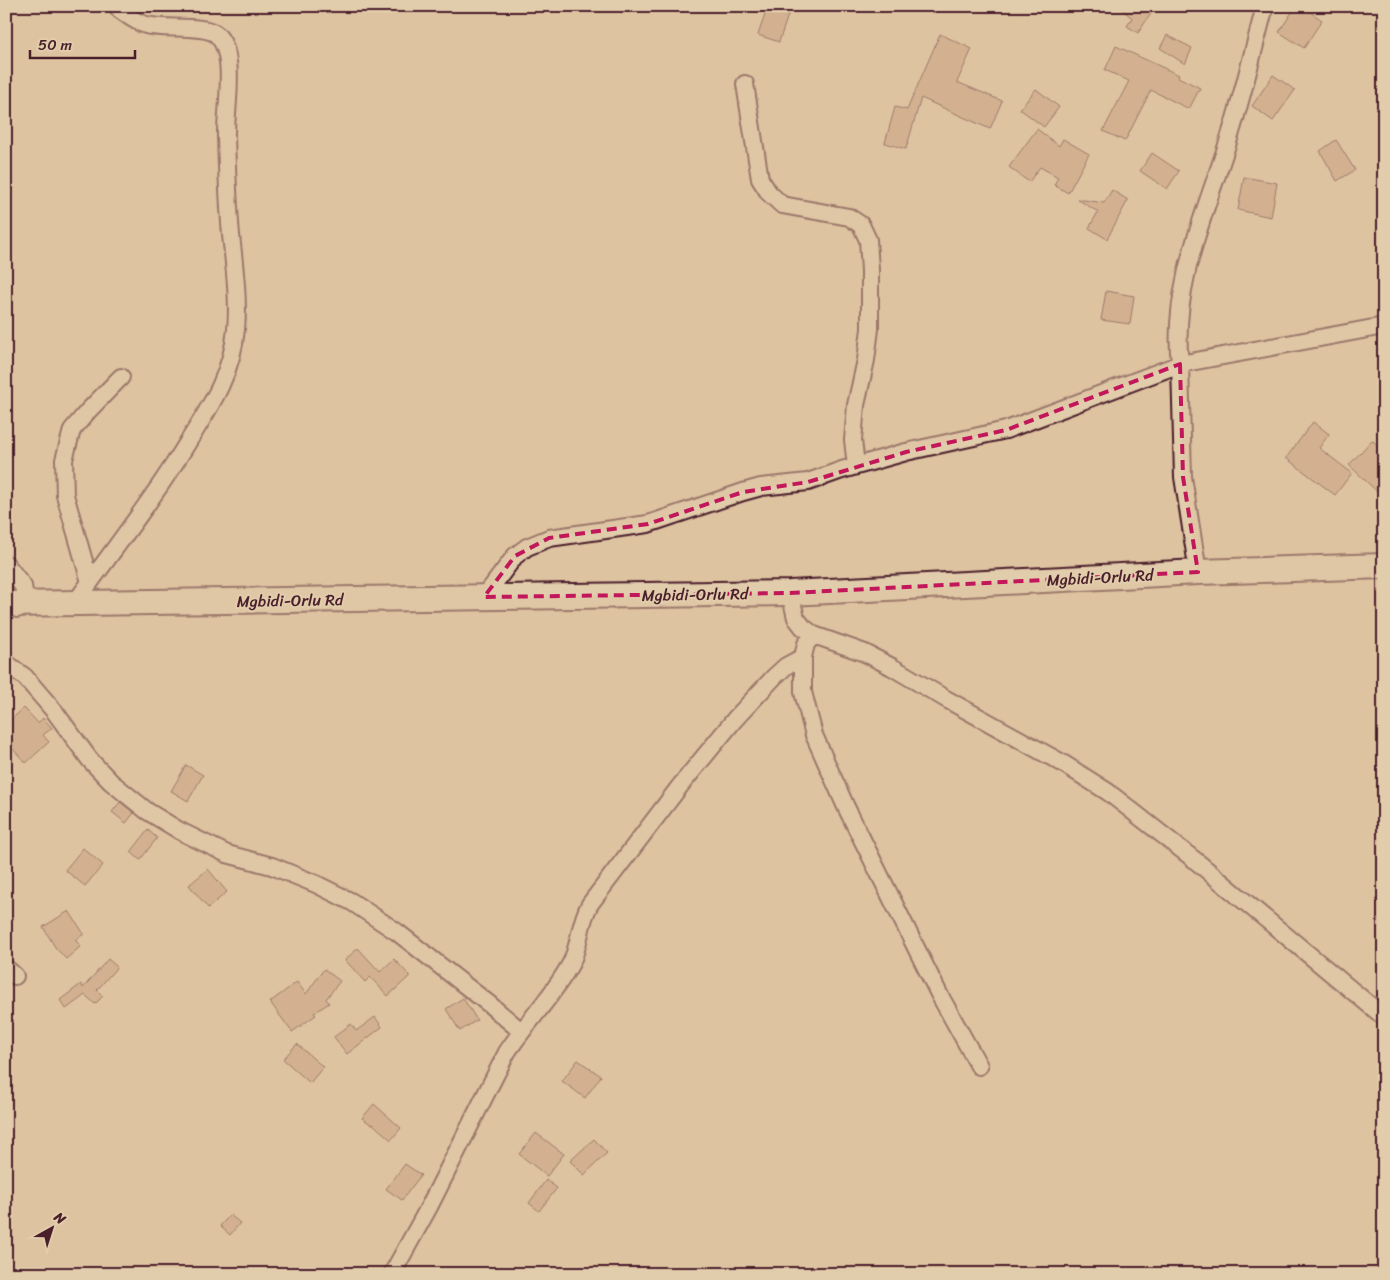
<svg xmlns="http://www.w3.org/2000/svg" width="1390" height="1280" font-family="Sriracha,sans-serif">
<rect width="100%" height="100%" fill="#dec3a0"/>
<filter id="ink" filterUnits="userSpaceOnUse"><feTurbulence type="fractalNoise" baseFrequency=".02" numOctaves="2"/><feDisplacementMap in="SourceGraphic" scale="10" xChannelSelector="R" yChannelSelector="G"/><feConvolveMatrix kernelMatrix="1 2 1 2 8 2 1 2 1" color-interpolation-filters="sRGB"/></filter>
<g filter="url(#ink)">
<path fill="#c59c7c" stroke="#4a1f2b" d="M768,6H773L789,12L779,42L758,35Z
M1118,6H1156L1138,33L1127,26L1132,18Z
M1296,6H1301L1322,20L1304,48L1279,32Z
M940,34L972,49L957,82L1002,101L990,129L921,98L906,149L885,143L895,107L907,110Z
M1167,35L1192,48L1185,64L1160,48Z
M1116,46L1179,75L1178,77L1200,88L1189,109L1151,90L1125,141L1103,131L1129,81L1105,70Z
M1273,75L1295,90L1273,121L1252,106Z
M1036,89L1059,107L1044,127L1020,109Z
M1037,129L1059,146L1063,139L1089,154L1068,193L1054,185L1058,177L1040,167L1029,182L1009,167Z
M1336,140L1355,170L1337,181L1320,151Z
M1152,153L1179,171L1167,189L1140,171Z
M1244,177L1277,183L1271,217L1238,210Z
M1112,190L1128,200L1107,239L1089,228L1098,212L1077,199L1104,203Z
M1106,291L1134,296L1130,324L1101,320Z
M1313,422L1329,434L1319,448L1352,473L1335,495L1286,458Z
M1372,440L1384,451V498L1349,465Z
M24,708L38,723L43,718L52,728L43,735L49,742L26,763L6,742V724Z
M186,765L203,775L188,801L171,791Z
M120,802L134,813L126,823L112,812Z
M148,830L157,838L140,860L131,852Z
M83,848L103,865L85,886L65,870Z
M208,869L227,892L208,908L189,885Z
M69,911L84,934L75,940L81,946L66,959L55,947L43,927Z
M358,948L380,972L394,959L410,976L388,996L370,977L365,982L345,960Z
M108,959L117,967L97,990L103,996L95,1004L85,995L66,1009L60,1000L81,984L83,988Z
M324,969L340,981L326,999L329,1003L314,1013L316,1015L292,1032L270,1002L297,982L306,994Z
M463,998L477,1020L460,1031L446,1009Z
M375,1017L382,1027L347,1054L334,1037L351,1024L356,1031Z
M297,1044L323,1067L310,1083L283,1059Z
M578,1060L601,1076L585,1098L562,1081Z
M374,1104L401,1128L391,1140L373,1124L372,1125L362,1118Z
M536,1133L564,1154L547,1176L519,1154Z
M594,1139L607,1153L584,1175L570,1161Z
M405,1164L421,1175L402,1200L386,1189Z
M546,1180L557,1188L539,1211L529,1203Z
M230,1215L240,1223L230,1235L220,1226Z"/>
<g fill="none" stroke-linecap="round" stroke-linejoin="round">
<g stroke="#4a1f2b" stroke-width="20">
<path id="street" d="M745,84L760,179L769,193L782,205L849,217L861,225L868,240L870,270V329L866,360L856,405L853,440L856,466
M6,564L23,586L26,603L17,609
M1198,572L1183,477L1180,364C1171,287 1205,214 1228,142C1242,98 1253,52 1265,6
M90,582L65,495L64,460L72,430L88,411L121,377
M790,593L796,618L803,627L814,635L865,653L892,667L946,699L1064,764L1108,792L1196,861L1384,1017
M484,597L515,556L527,547L549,538L648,524L743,492L761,487L808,482L842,470L906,452L1006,430L1180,364L1384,326
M75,603C113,550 154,498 188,442C211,405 232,374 236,329C239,301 234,263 231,235C228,202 227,170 226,137C225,110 238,53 216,34C203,24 164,30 146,25C137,23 127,15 120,10L117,6
M814,635L806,644L803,657V692L814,735L846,807L939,994L979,1066
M6,663L25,677L55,712L90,760L111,782L147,811L180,831L227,854L272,866L316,884L352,902L397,932L489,1004L521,1031
M6,968L15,976
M392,1274L429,1207L507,1052C527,1022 554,995 571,963C580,945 579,923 590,904L680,786L735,719L774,677L786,666L803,657"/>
</g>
<g stroke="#4a1f2b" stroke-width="28">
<path id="secondary" d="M6,604L790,593L1198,572L1384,566"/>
</g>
<use href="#street" stroke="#e1ccab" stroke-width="16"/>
<use href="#secondary" stroke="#e1ccab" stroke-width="24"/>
</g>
</g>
<path d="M0 0H1390V1280H0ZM1180,364L1183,477L1198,572L790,593L484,597L515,556L549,538L648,524L743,492L808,482L906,452L1006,430Z" fill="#dec3a0" fill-opacity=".55" fill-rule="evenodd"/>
<path fill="none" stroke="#c2185b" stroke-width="4" stroke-dasharray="10 6" stroke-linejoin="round" d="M1180,364L1183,477L1198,572L790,593L484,597L515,556L549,538L648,524L743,492L808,482L906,452L1006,430Z"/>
<g text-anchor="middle" stroke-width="4" stroke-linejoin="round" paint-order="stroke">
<g font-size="16" fill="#4a1f2b" stroke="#e1ccab">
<text transform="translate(1100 577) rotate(-3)" y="6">Mgbidi-Orlu Rd</text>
<text transform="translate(695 594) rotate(-1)" y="6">Mgbidi-Orlu Rd</text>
<text transform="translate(290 600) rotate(-1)" y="6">Mgbidi-Orlu Rd</text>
</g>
</g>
<rect width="1390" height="1280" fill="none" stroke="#e1ccab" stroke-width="25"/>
<rect x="12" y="12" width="1365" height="1255" fill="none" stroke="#4a1f2b" stroke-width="2" filter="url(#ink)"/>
<g transform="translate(52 1228) rotate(39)" stroke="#e1ccab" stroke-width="4" paint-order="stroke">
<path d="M0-4L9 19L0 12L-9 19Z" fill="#4a1f2b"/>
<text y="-8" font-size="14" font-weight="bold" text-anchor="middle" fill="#4a1f2b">N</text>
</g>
<path d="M30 50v8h105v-8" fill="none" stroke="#4a1f2b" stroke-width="2.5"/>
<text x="38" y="50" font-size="15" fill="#4a1f2b" stroke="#e1ccab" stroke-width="4" paint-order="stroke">50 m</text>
</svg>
